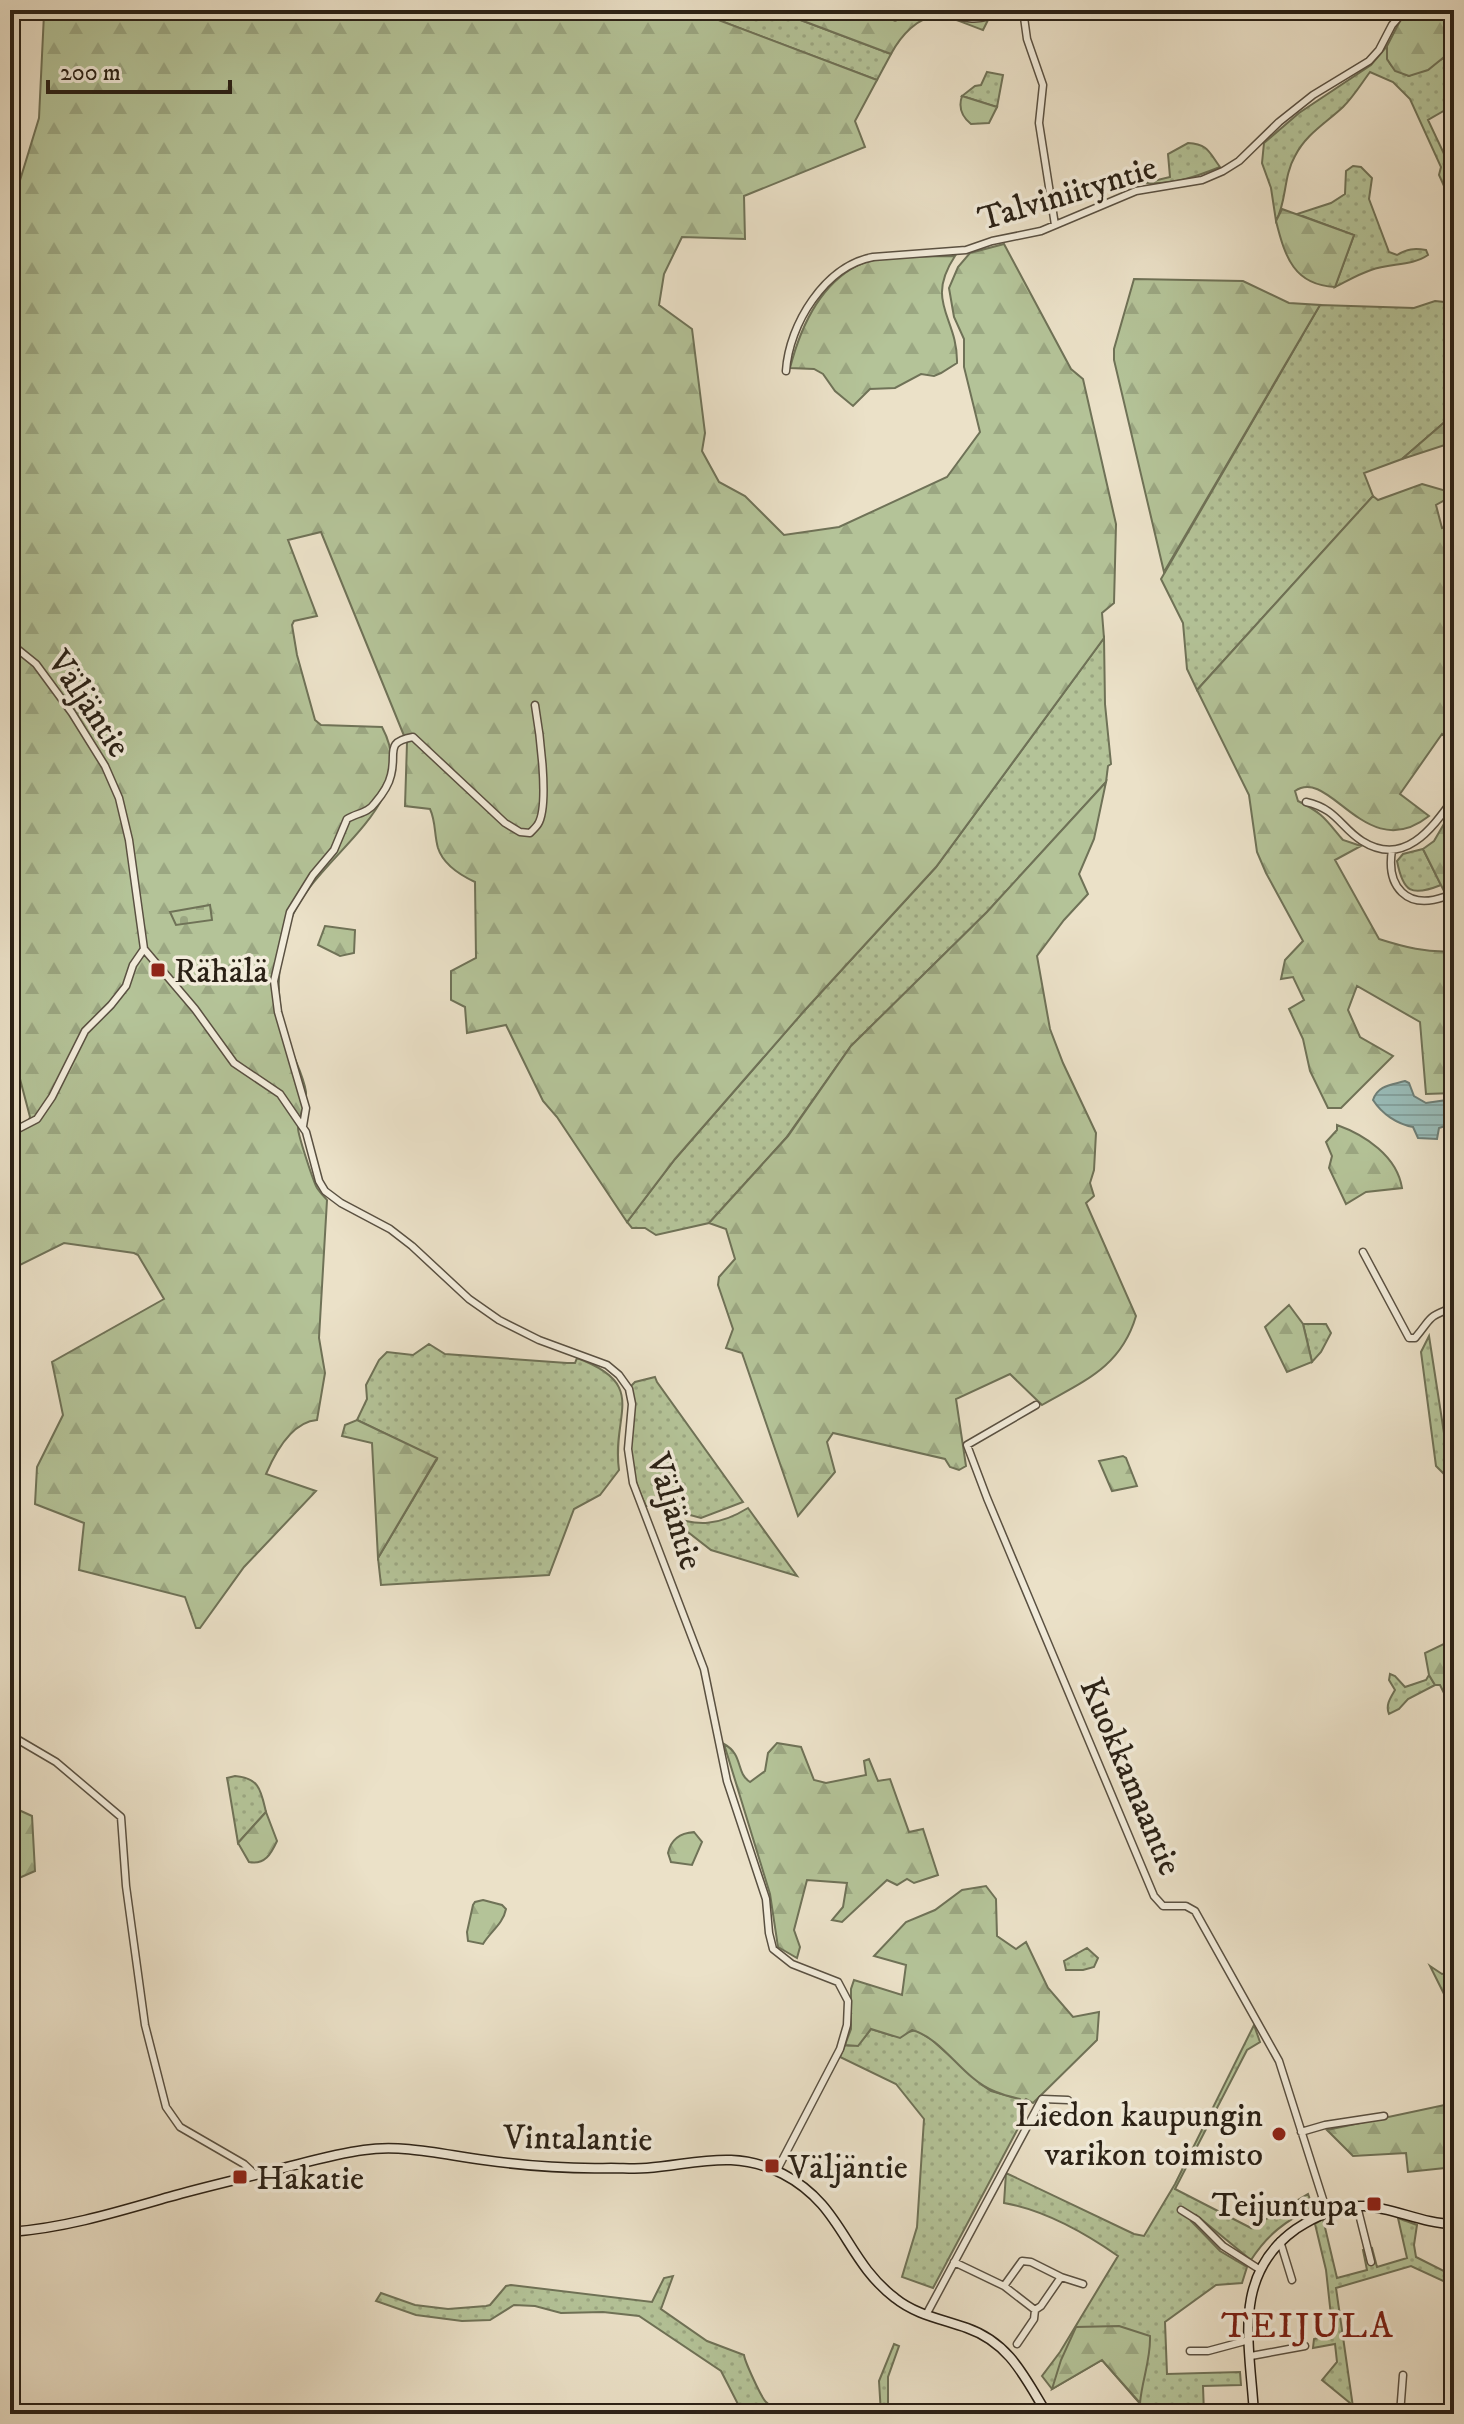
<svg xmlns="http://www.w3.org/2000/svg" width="1464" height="2424" font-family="'IM FELL DW Pica',serif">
<defs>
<pattern id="grass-dots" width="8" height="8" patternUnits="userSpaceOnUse" patternTransform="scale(2)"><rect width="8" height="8" fill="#b4c398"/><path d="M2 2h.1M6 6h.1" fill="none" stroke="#9ba782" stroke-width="1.8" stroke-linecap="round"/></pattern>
<pattern id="forest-firs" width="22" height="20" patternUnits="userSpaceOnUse" patternTransform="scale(2)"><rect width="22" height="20" fill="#b4c398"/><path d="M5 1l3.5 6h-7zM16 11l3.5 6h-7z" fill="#9ba782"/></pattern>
<pattern id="cemetery-stones" width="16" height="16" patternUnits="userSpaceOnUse" patternTransform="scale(2)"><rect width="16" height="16" fill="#b4c398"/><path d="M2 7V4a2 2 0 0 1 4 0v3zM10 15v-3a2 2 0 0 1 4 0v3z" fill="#9ba782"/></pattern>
<pattern id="water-rules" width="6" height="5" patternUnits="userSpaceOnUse" patternTransform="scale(2)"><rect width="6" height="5" fill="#99bdba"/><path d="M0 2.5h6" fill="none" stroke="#84a29f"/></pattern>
</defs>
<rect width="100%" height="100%" fill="#ebe1c8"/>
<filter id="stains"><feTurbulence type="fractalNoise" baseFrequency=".0025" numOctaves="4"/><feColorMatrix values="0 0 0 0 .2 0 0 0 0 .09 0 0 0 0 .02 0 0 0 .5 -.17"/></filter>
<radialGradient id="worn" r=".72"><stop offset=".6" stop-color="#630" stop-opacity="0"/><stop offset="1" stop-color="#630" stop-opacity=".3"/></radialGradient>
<path fill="url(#grass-dots)" stroke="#6f7257" stroke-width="2" d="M692,10H774L891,54L877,80Z
M1387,46C1386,64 1392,70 1409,76L1448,56L1454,49V105L1428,120L1454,175V208L1439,175L1441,167L1410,99L1393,82L1370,72C1361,84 1354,96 1343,107C1326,123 1306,134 1295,156C1283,177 1287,201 1276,221L1271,188L1262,163L1264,143L1299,113L1371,65Z
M987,72L1003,75L997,107L962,96L975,86L981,85Z
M1188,143C1208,144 1209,152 1220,167C1195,177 1173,185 1145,183L1170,177L1168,154Z
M1353,166L1361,167L1372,178L1369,199L1389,252L1397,255C1407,249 1414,248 1426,250L1428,255C1412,266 1390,263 1371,270C1359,274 1347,281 1335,287L1354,235L1297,214L1331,203L1345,194L1346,171Z
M1435,301L1454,303V414L1402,459L1364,473L1373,496L1197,690L1187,669L1183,623L1161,579L1320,305L1414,308Z
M1104,638L1105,704L1111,764L1108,766L1106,782L987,912L851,1046L786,1138L709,1223L656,1235L645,1228H632L627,1222L675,1159L804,1011L936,867Z
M1423,849L1441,885C1411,897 1403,892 1397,861L1403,854Z
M1303,1324H1326L1331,1333L1321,1352L1312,1362Z
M1429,1336L1448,1459H1454V1484L1436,1466L1421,1352Z
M429,1344L445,1354L567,1363H575L577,1358C650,1385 611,1414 619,1470L600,1495L574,1509L549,1575L381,1585L378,1558L437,1459L357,1420L367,1399L366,1385L379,1360L387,1352L413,1355Z
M655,1377L657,1382L743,1502L701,1518L679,1512L666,1505L646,1506C636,1486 630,1466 631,1444C631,1425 635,1405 631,1386L635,1382Z
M748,1508L797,1576L711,1550L666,1515C697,1527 719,1526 748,1508Z
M1390,1674L1395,1676L1405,1687L1426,1680L1429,1675L1435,1685L1408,1699L1399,1709L1389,1714C1385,1705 1391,1697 1395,1690L1389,1680Z
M235,1776C260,1778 261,1791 266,1812L238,1843L228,1783L227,1778Z
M1087,1948L1098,1958L1094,1967L1083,1970H1066L1064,1961Z
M1430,1966L1442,1974L1454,1971V2014Z
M1254,2025L1260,2042L1247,2050L1175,2189L1251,2228L1308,2194L1313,2208C1286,2220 1267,2235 1251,2260L1196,2215L1191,2221L1220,2251L1247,2267L1242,2283L1216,2285L1165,2322L1167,2374L1240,2372L1241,2385L1203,2386L1204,2414H1149L1102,2360L1052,2389L1042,2376L1060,2352L1118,2256C1085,2233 1044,2210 1004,2203L1006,2173L1134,2234L1144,2236L1175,2184Z
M871,2029L893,2036L916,2030L932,2040L982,2085L991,2091L1020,2099L1023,2119L933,2288L902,2277L917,2227L924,2119L896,2084L840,2057L845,2045C861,2048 862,2039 871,2029Z
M1398,2218L1417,2225L1414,2245L1416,2257L1454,2276V2286L1411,2266L1336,2288L1354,2414H1351L1350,2403L1322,2380L1337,2362L1335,2344L1313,2348L1314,2339L1333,2334L1326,2270L1315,2224L1323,2219L1337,2278L1367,2270L1363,2250L1372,2248L1377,2267L1407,2258Z
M673,2276L661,2309L707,2341L744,2355C745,2362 761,2397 766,2402C771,2407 777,2410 783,2414H743L721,2371L639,2316L603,2312L561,2313L535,2306L514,2305L490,2320L462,2321L416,2315L376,2301L381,2293L415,2305L448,2309L486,2306L490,2305L506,2286L511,2285L652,2302L664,2278Z
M894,2344L899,2346L888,2377V2414H881L879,2381Z"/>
<path fill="url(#forest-firs)" stroke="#6f7257" stroke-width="2" d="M55,10H692L877,80L855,121L865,147L744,196L745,239L682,237L664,274L659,305L692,329L705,433L702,451L719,482L745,496L784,535L839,527L947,477L980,432L964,367V339L954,317L949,288L958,267L970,253L1004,244L1071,369L1083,379L1116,524L1114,603L1102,613L1104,638L936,867L804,1011L675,1159L627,1222L557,1117L543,1101L506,1025L467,1033L465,1007L451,1000V971L476,958L475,882C460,875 443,864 438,848C434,834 436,822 430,809L405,806L407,743L321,532L288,540L317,616L294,621L292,625L297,655L315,720L321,725L382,727C425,807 313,855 290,922C275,966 275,1002 290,1046C295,1061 304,1077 306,1092C307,1104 298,1116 298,1128C298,1135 312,1177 316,1186C318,1191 323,1195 327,1200L319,1338L325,1373L317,1420C292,1422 275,1453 266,1474L316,1491L244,1567L200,1628H196L185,1597L79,1570L84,1523L35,1504L37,1467L63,1415L52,1362L164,1299L138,1255L134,1253L64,1243L10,1270V1130L28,1122L30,1117L10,1041V213L39,118L44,14Z
M774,10H993L983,30C970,26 954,17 940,16C918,15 900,37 891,54Z
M1420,10H1454V49L1428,70L1409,76L1395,71L1387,59V46L1401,19Z
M962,96L997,107L989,123L971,124C962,117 958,108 962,96Z
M1282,209L1354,235L1335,287C1294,285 1285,257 1276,221Z
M955,256C924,303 958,317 957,363L941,373L934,376L921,374L895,388L870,389L853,406L835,391L823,374L814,369L790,368C800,329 819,286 856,266C878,254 930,257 955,256Z
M1134,279L1243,281L1289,303L1320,305L1164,572L1114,360V349Z
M1454,414L1451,443L1402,459Z
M1422,484L1450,492L1452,496L1436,505L1442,528L1454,525V745L1442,734L1400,794L1429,816C1366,866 1330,766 1295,791L1298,801C1324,814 1325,819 1343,840L1361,846L1335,860L1379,939C1404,947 1427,953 1454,951V1093L1426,1094L1420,1022L1357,986L1348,1010L1360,1037L1393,1056L1341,1108H1328L1310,1071L1303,1039L1289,1009L1304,1000L1293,977L1281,979L1285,960L1303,941L1266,873L1257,852L1249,795L1197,690L1373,496L1378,500Z
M1106,782L1094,839L1079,874L1088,894L1064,920L1037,956L1050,1029L1063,1063L1096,1133L1094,1170L1090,1183L1094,1196L1086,1203L1136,1316C1121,1367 1084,1381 1042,1405L1010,1374L956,1399L966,1466L959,1470L950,1467L945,1459L833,1433L827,1442L835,1472L798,1516L742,1353L726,1348L733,1329L718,1285L719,1277L735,1259L726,1229L709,1223L788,1136L851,1046L987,912Z
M1448,817L1454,822V918L1450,903L1423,849L1434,841Z
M325,926L355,930L354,953L340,956L318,945Z
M1337,1125C1365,1135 1397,1156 1402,1188L1366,1192L1346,1204L1329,1168L1332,1156L1326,1142L1337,1130Z
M1289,1305L1303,1324L1312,1362L1287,1372L1265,1327Z
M357,1420L437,1458L378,1558L372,1443L342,1436L345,1425Z
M1123,1456L1126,1458L1137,1486L1112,1491L1099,1461Z
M1454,1639V1710L1453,1711L1440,1685H1435L1429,1675L1425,1653Z
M777,1743L801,1747L814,1780L826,1783L866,1775L864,1761L869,1759L878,1781L890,1779L909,1832L923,1829L938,1875L914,1883L907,1879L897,1885L887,1880L842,1922L832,1920L843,1907L847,1883L807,1880L794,1930L800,1947L797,1958L778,1947L770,1894L724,1744C744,1755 735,1772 750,1782L765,1771L768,1753Z
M10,1806L32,1816L35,1871L10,1882Z
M266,1812L277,1841C271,1854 265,1865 249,1862L238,1843Z
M694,1832L702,1842L692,1865L671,1862L668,1853C671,1839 680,1833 694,1832Z
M986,1886L996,1899L997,1936L1016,1949L1026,1942L1048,1988L1073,2017L1099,2012L1097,2040L1033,2103L1026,2099L1021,2103L1020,2099C1002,2095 987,2090 973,2078C953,2062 937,2037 912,2030L900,2038L871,2029L858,2046L845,2045L851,2029V1989L854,1980L902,1995L906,1965L874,1956L906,1922L935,1910L962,1890Z
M483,1900L502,1905L506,1909C503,1924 491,1931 483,1944L468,1941L467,1932L473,1905L475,1902Z
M1454,2103V2167L1408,2172L1406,2153L1353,2156L1327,2130Z
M1119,2326L1150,2336C1151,2359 1142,2380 1140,2403L1102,2360L1052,2389L1061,2360L1076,2327Z"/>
<path fill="url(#cemetery-stones)" stroke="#6f7257" stroke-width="2" d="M210,905L212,920L176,925L170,912Z"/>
<path fill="url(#water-rules)" stroke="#6d7f78" stroke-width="2" d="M1405,1081L1409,1083L1414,1096L1426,1103L1454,1099V1123L1439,1128L1437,1139L1418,1138L1413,1127C1397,1124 1382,1114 1373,1100C1378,1085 1391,1085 1405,1081Z"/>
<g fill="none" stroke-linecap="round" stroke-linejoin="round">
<g stroke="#5a5142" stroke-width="9">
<path id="street" d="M937,10C958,17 980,25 1000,10
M1023,10L1027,39L1043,85L1039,123L1055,225
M878,12L895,17L913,10
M786,371C789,324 825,266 873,257L966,250L992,241L1041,231L1136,191L1202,180L1223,171L1239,161L1279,122L1313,95L1369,61L1379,50L1392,25L1399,17L1411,10
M10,643L36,664L72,713L105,766L119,798L129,840L144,949L195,1009L234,1063L280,1094L306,1132L319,1181L325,1191L341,1203L390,1229L412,1246L469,1299L499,1320L539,1340L607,1365L619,1375L629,1389L632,1404L628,1449L633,1483L704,1669L727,1781L766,1899L769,1933L773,1949L792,1964L838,1982L848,2001L847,2025L840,2049L777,2170
M1306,802C1337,809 1340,827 1362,841C1405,868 1433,827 1454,798
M1392,850C1386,887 1407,910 1444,897
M303,1126L306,1108L278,1012L274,981L290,912L313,875L334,850L347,819C357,813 368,813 375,803C381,796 389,784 391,775C397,753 384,742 413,737L505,823L520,832L530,833C532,831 537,826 538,824C550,805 539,728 535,705
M10,1133L37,1119L52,1097L85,1031L111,1005L126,986L133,965L144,949
M1363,1252L1409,1338H1415C1433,1317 1425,1318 1454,1307
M1036,1405L967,1445L987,1498L1154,1896L1163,1906H1186L1195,1911L1279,2061L1327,2212
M10,1735L56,1762L121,1817L126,1886L145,2025L166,2107L180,2127L244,2164L256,2175
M1301,2132L1325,2125L1384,2116
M1357,2206L1371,2262
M1181,2210L1197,2220L1223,2246L1259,2269
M1280,2241L1292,2280
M954,2262L1004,2286L1022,2261L1031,2262L1061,2277L1041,2306L1035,2310L1004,2286
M1061,2277L1083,2284
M926,2315L1042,2099L1068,2100
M1017,2344L1034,2319L1035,2310
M1190,2351H1208L1249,2340
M1251,2356L1305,2346
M1400,2414L1403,2375"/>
</g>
<g stroke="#2a2116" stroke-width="11">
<path id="secondary" d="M10,2232C65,2228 117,2212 169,2197C204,2187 240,2179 275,2170C304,2163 334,2154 364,2150C403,2144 445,2155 484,2160C526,2166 569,2169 611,2168C623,2168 635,2169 647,2168C697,2164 735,2149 783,2174C843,2205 845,2260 895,2298C916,2315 942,2319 967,2328C1010,2343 1025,2378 1047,2414
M1254,2414C1250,2345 1231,2275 1296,2229C1317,2215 1339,2205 1364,2206C1395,2208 1423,2224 1454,2224"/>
</g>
<use href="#street" stroke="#f2ecdb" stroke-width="6"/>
<use href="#secondary" stroke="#f2ecdb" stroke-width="8"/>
</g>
<g fill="#8f2418" stroke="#f2ecdb" stroke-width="3">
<rect x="150" y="962" width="16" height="16" rx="4"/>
<circle cx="1279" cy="2134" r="8"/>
<rect x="764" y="2158" width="16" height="16" rx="4"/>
<rect x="232" y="2169" width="16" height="16" rx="4"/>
<rect x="1366" y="2196" width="16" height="16" rx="4"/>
</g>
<g text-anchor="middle" stroke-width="7" stroke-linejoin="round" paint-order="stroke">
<g font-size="34" fill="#2a2116" stroke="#f2ecdb">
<text transform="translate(1067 192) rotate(-17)" y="12">Talviniityntie</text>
<text transform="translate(90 703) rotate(56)" y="12">Väljäntie</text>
<text transform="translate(676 1511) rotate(73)" y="12">Väljäntie</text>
<text transform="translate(1132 1776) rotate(67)" y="12">Kuokkamaantie</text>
<text transform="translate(578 2137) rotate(1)" y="12">Vintalantie</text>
</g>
<g font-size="34" fill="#2a2116" stroke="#f2ecdb" text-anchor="start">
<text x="174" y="982">Rähälä</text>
<text x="1263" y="2126" text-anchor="end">Liedon kaupungin<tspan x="1263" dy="39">varikon toimisto</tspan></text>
<text x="788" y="2178">Väljäntie</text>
<text x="256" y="2189">Hakatie</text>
<text x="1358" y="2216" text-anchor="end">Teijuntupa</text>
</g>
<g font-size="36" letter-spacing="2" fill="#7a1f14" stroke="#f2ecdb">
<text x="1308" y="2337">TEIJULA</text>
</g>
</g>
<rect width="1464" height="2424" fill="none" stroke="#ebe1c8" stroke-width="40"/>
<rect x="12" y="12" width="1440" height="2400" fill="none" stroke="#2a2116" stroke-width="4"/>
<rect x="20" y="20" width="1424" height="2384" fill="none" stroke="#2a2116" stroke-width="2"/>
<path d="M48 80v12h182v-12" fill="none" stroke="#2a2116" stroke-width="4"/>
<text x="60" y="80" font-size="24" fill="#2a2116" stroke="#f2ecdb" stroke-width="6" paint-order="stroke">200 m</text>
<rect width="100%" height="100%" filter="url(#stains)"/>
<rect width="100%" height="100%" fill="url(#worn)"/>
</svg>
